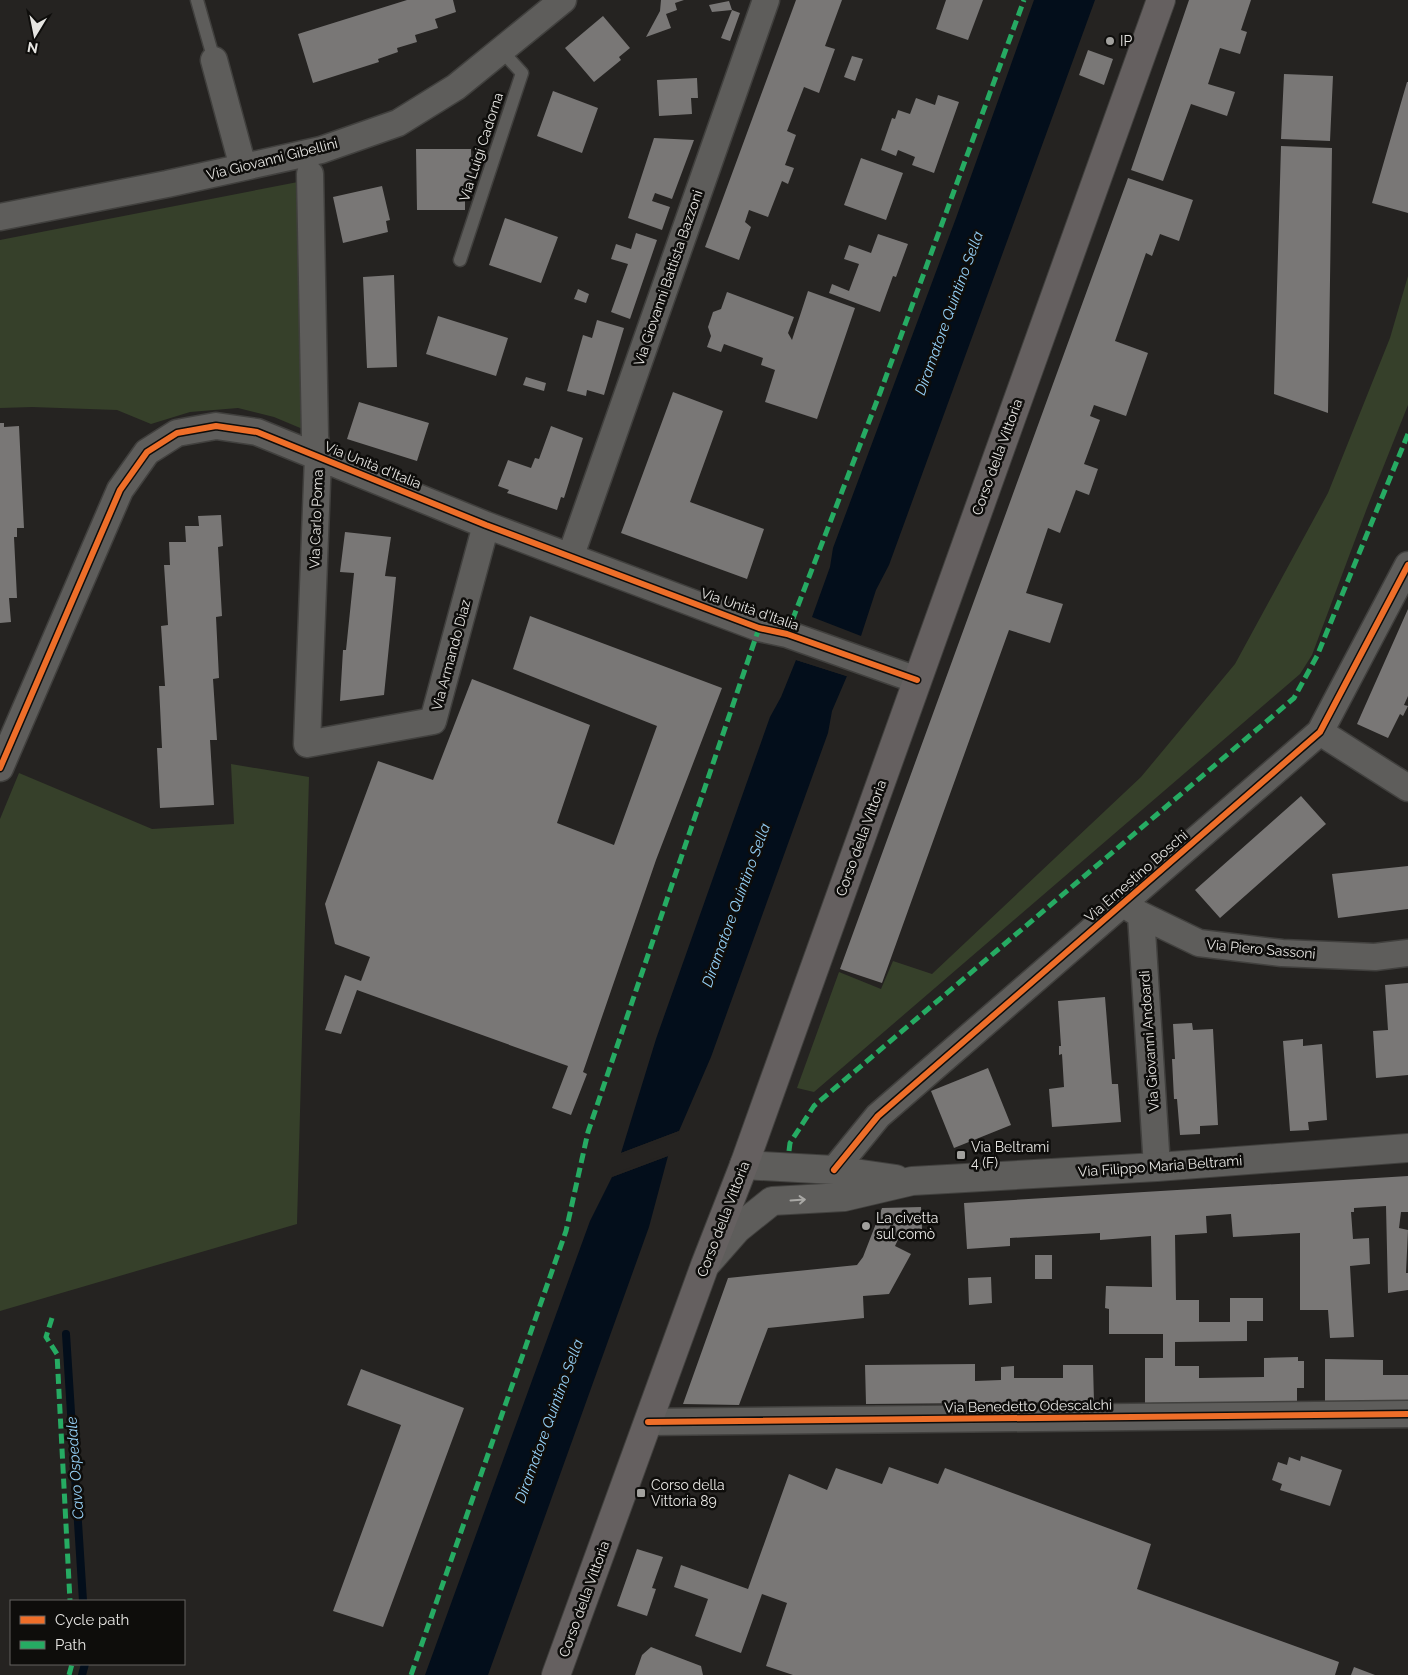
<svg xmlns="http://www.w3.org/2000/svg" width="1408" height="1675" font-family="Raleway,sans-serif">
<rect width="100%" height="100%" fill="#252321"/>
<path fill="#36402a" d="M303,181L305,430L274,417L238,408L190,412L151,424L117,410L32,407L0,408V240Z
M1408,276V405L1367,508L1312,655L1300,674L814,1092L797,1088L839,972L881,989L893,961L932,974L1141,777L1235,664L1328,493L1390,338Z
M231,764L309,777L297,1224L0,1311V819L19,773L152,829L234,824Z"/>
<path fill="#030e1b" d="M1034,0H1095L889,565L876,590L861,636L812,617L830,567L833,548L956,218Z
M796,660L847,676L832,711L828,733L711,1057L679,1131L621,1153L656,1039L770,717L781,697Z
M668,1156L649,1227L488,1675H425L590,1221L612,1177Z"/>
<path fill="#252321" d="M796,657L847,674L849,677L793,659Z
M679,1131L678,1134L621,1155V1153Z
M667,1154H669L668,1156L612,1177L613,1174Z"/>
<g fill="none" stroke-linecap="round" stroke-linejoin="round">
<path stroke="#030e1b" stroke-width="8" d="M66,1334L83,1601
M82,1675L85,1664"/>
</g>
<path fill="#797776" d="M407,0H453L456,12L435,19L438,28L415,35L417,42L397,48L398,52L378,59L379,62L313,83L298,34Z
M661,0H684L675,3L677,10L666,14L671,28L646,37L660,11Z
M796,0H842L825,46L835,49L819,93L804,87L787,131L796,135L785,165L794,168L788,184L782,181L768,217L749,210L745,222L751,227L739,260L705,247Z
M946,0H983L968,40L936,29Z
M1189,0H1251L1241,30L1247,32L1240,54L1220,48L1208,84L1235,92L1227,116L1191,104L1163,181L1131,170Z
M729,1L732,10L712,12L709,5Z
M732,10L740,13L730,41L721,38Z
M603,16L630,48L619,57L621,60L594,82L565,48Z
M1088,50L1113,59L1104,85L1079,75Z
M852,56L863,59L855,81L844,77Z
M1284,74L1333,76L1330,141L1281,139Z
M697,78L698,98H691L692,114L659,116L657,80Z
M1407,82H1408V213L1372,203Z
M553,91L598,108L582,153L537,136Z
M938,95L959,102L934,173L912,165L915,157L898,150L896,156L881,150L892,118L895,119L898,110L910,114L916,98L935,105Z
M654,138L694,140L672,199L655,193L652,201L670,207L662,230L628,218Z
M1281,146L1332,148L1328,413L1274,394Z
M416,149H471L472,189H465V210H417Z
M861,158L903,173L886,220L844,205Z
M1128,178L1193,200L1179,241L1160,234L1152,256L1146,253L1115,341L1148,353L1126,416L1094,405L1090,416L1100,420L1084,464L1098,469L1089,495L1076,490L1060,533L1048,528L1026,593L1063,604L1050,643L1009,630L882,983L840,969Z
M382,186L390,220L386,221L388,232L343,243L333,197Z
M505,218L558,237L541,283L489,265Z
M636,233L657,240L630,319L611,312L628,264L611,259L616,244L631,249Z
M878,234L908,244L896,277L893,276L880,312L829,293L832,284L849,291L859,264L844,259L849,245L871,253Z
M394,275L397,367L367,368L363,277Z
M578,289L589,294L586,303L574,299Z
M808,291L855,308L817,419L765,402L775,370L761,365L763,358L724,344L721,352L707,347L711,336L708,327L713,312L721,309L727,292L794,317L788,333L792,340Z
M438,316L508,338L496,376L426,354Z
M597,320L624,328L604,395L587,390L586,396L567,391L583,335L592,338Z
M526,377L546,383L544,391L523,385Z
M673,392L723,411L690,502L764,529L747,579L621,533Z
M359,402L429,423L417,461L347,439Z
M0,423H4V427L19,426L24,528H17V537H14L17,598H9L11,622L0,623Z
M551,426L583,438L564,498L561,497L557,510L507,493L509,490L498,486L508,460L531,468L535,458L539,459Z
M221,515L223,546L218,547L222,616L216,617L219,678L213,679L217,740H210L214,805L160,808L157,748H162L159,686H165L161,626L168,625L164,565H170L169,542H186L185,526H199L198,516Z
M345,532L391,537L385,576L396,577L384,695L340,701L343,650H346L354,573L340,572Z
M1408,609V696L1404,705L1408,706L1403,716L1400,714L1388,738L1357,724Z
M530,616L722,688L656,860L583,1072L587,1074L571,1115L552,1108L568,1066L357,990L341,1034L325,1030L345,975L361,981L370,957L335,944L325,904L378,761L433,780L472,679L590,725L557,823L614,845L657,726L513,669Z
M1301,796L1326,824L1220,918L1195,890Z
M1408,866V909L1338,918L1332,874Z
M1408,983V1075L1376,1078L1373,1031L1388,1030L1385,985Z
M1105,997L1112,1084H1118L1121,1122L1052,1127L1049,1089L1064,1087L1062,1054L1059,1055V1046H1061L1058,1001Z
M1192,1023L1193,1030L1213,1029L1218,1125L1200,1126V1134L1180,1135L1177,1099H1174L1172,1059H1175L1173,1024Z
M1303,1039V1046L1322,1044L1327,1120L1308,1122L1309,1130L1290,1131L1283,1041Z
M988,1068L1011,1125L954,1148L931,1091Z
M1408,1176V1212H1401L1399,1228L1408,1230L1406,1273H1408V1290L1388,1293L1386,1206L1354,1208V1212H1351L1353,1239L1369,1238L1370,1264L1350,1266L1354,1337L1330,1338L1328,1310H1300V1233L1233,1237L1231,1214L1206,1216L1207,1233L1175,1235L1176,1300H1199V1322H1230V1298H1263V1321H1247V1341L1175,1342V1366H1199V1378L1264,1377V1358L1298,1357V1361H1304V1388H1297V1402L1145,1403V1358H1163V1334H1109V1309L1105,1308L1106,1286L1152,1287L1151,1236L1100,1240V1233L1010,1238V1246L967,1249L964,1203Z
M921,1207L922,1229L902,1231L895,1246L911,1254L889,1294L863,1296L864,1318L768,1328L739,1405L683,1404L728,1278L857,1265L863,1257L882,1208Z
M1035,1255H1052V1279H1035Z
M991,1277L992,1303L969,1305L968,1278Z
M1325,1359L1383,1360V1375H1408V1402L1325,1403Z
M975,1364V1381L1001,1380V1367L1014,1366V1378H1063V1365H1093L1094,1402L866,1404L865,1365Z
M361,1369L464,1408L383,1627L333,1611L401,1425L347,1405Z
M1301,1456L1342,1470L1330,1506L1280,1490L1282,1484L1272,1480L1278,1462L1287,1465L1289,1457L1300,1461Z
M889,1467L938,1484L945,1468L1151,1544L1137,1589L1339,1662L1335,1675H793L766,1666L787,1603L762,1594L741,1653L695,1636L708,1599L674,1587L681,1565L748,1589L789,1474L827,1490L836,1468L882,1484Z
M637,1549L663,1557L652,1588L656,1589L647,1616L617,1606Z
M651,1647L701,1666L703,1675H635L642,1655Z
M1354,1667L1375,1675H1351Z"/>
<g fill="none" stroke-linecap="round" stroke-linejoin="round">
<g stroke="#41403e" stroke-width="15">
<path id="service" d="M197,0L214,60
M460,260L522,73L501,50"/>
</g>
<g stroke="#41403e" stroke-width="29">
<path id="minor" d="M214,60L243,167
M310,174L315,437L318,457L307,744L433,721L486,525
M0,217L167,184L321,150L398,123L456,87L563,0
M571,555L766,0
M1320,732L1408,788
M0,768L120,490L147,452L177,433L216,426L257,432L486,525L759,628L787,634L917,680
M1123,904L1141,915L1199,943L1282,953L1375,957L1408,953
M1141,915L1157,1167
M834,1170L878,1116L1320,732L1408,565
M648,1422L1408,1414"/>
</g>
<g stroke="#41403e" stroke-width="30">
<path id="tertiary" d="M744,1165L834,1170L896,1179
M708,1262L737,1229L772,1201L844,1197L912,1181L1157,1167L1408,1148"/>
</g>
<g stroke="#41403e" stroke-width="30">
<path id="secondary" d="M556,1675L705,1265L744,1165L1161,0"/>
</g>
<use href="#service" stroke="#5e5d5b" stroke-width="12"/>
<use href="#minor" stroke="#5e5d5b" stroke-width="26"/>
<use href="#tertiary" stroke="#5e5d5b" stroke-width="28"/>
<use href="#secondary" stroke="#656060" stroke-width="28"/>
<path stroke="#26ab63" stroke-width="5" stroke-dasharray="10 5" stroke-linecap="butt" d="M787,634L880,393L1024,0
M789,1151L790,1143L814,1106L1294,698L1317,656L1408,434
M52,1318L46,1337L57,1354L70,1601
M69,1675L72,1664
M411,1675L566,1231L588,1132L759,628"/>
<g stroke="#0e0d0b" stroke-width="9">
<path id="cycleway" d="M0,768L120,490L147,452L177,433L216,426L257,432L486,525L759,628L787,634L917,680
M834,1170L878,1116L1320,732L1408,565
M648,1422L1408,1414"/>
</g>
<use href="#cycleway" stroke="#ee6e29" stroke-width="6"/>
</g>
<defs><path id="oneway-shaft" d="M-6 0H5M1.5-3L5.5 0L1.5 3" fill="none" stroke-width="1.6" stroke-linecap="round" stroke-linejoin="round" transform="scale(1.25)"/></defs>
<use stroke="#a9a8a5" href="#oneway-shaft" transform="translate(798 1200) rotate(-4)"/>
<g fill="#a2a19e" stroke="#0e0d0b" stroke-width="2">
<circle cx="1110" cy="41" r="5"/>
<rect x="956" y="1150" width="10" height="10" rx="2.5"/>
<circle cx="866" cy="1226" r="5"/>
<rect x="636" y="1488" width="10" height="10" rx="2.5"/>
</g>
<g text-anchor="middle" stroke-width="5" stroke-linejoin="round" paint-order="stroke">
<g font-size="14" fill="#e6e5e2" stroke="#0e0d0b" text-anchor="start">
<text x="1120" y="46">IP</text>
<text x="971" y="1152">Via Beltrami<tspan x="971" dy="16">4 (F)</tspan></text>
<text x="876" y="1223">La civetta<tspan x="876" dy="16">sul comò</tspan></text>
<text x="651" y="1490">Corso della<tspan x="651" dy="16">Vittoria 89</tspan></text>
</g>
<g font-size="14" fill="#e6e5e2" stroke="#0e0d0b">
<text transform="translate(481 147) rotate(-72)" y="5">Via Luigi Cadorna</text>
<text transform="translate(272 159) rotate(-14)" y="5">Via Giovanni Gibellini</text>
<text transform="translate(668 278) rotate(-71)" y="5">Via Giovanni Battista Bazzoni</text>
<text transform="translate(997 457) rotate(-70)" y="5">Corso della Vittoria</text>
<text transform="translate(373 465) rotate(22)" y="5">Via Unità d'Italia</text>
<text transform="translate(316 519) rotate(-88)" y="5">Via Carlo Poma</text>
<text transform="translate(750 609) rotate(19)" y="5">Via Unità d'Italia</text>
<text transform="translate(451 655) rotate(-75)" y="5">Via Armando Diaz</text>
<text transform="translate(861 838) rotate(-70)" y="5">Corso della Vittoria</text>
<text transform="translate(1136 876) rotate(-41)" y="5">Via Ernestino Boschi</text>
<text transform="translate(1261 949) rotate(5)" y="5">Via Piero Sassoni</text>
<text transform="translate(1149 1041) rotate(-94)" y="5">Via Giovanni Andoardi</text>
<text transform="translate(1160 1166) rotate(-4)" y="5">Via Filippo Maria Beltrami</text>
<text transform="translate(723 1219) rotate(-69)" y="5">Corso della Vittoria</text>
<text transform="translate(1028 1406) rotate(-1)" y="5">Via Benedetto Odescalchi</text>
<text transform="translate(584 1599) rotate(-70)" y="5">Corso della Vittoria</text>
</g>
<g font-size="15" font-style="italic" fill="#95d0f7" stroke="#0e0d0b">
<text transform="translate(949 313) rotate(-70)" y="5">Diramatore Quintino Sella</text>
<text transform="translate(736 905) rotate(-70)" y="5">Diramatore Quintino Sella</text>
<text transform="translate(549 1421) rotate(-70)" y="5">Diramatore Quintino Sella</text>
<text transform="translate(75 1468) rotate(-94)" y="5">Cavo Ospedale</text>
</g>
</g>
<rect x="10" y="1600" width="175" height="65" fill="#0e0d0b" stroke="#646361"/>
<rect x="20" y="1616" width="25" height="8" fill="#ee6e29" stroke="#646361"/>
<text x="55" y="1625" font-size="15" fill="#e6e5e2">Cycle path</text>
<rect x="20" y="1641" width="25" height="8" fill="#26ab63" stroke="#646361"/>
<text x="55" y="1650" font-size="15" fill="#e6e5e2">Path</text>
<g transform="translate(35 35) rotate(190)" stroke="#0e0d0b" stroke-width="4" paint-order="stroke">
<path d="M0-4L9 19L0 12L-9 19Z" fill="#e6e5e2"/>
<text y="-8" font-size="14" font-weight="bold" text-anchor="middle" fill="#e6e5e2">N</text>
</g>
</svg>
